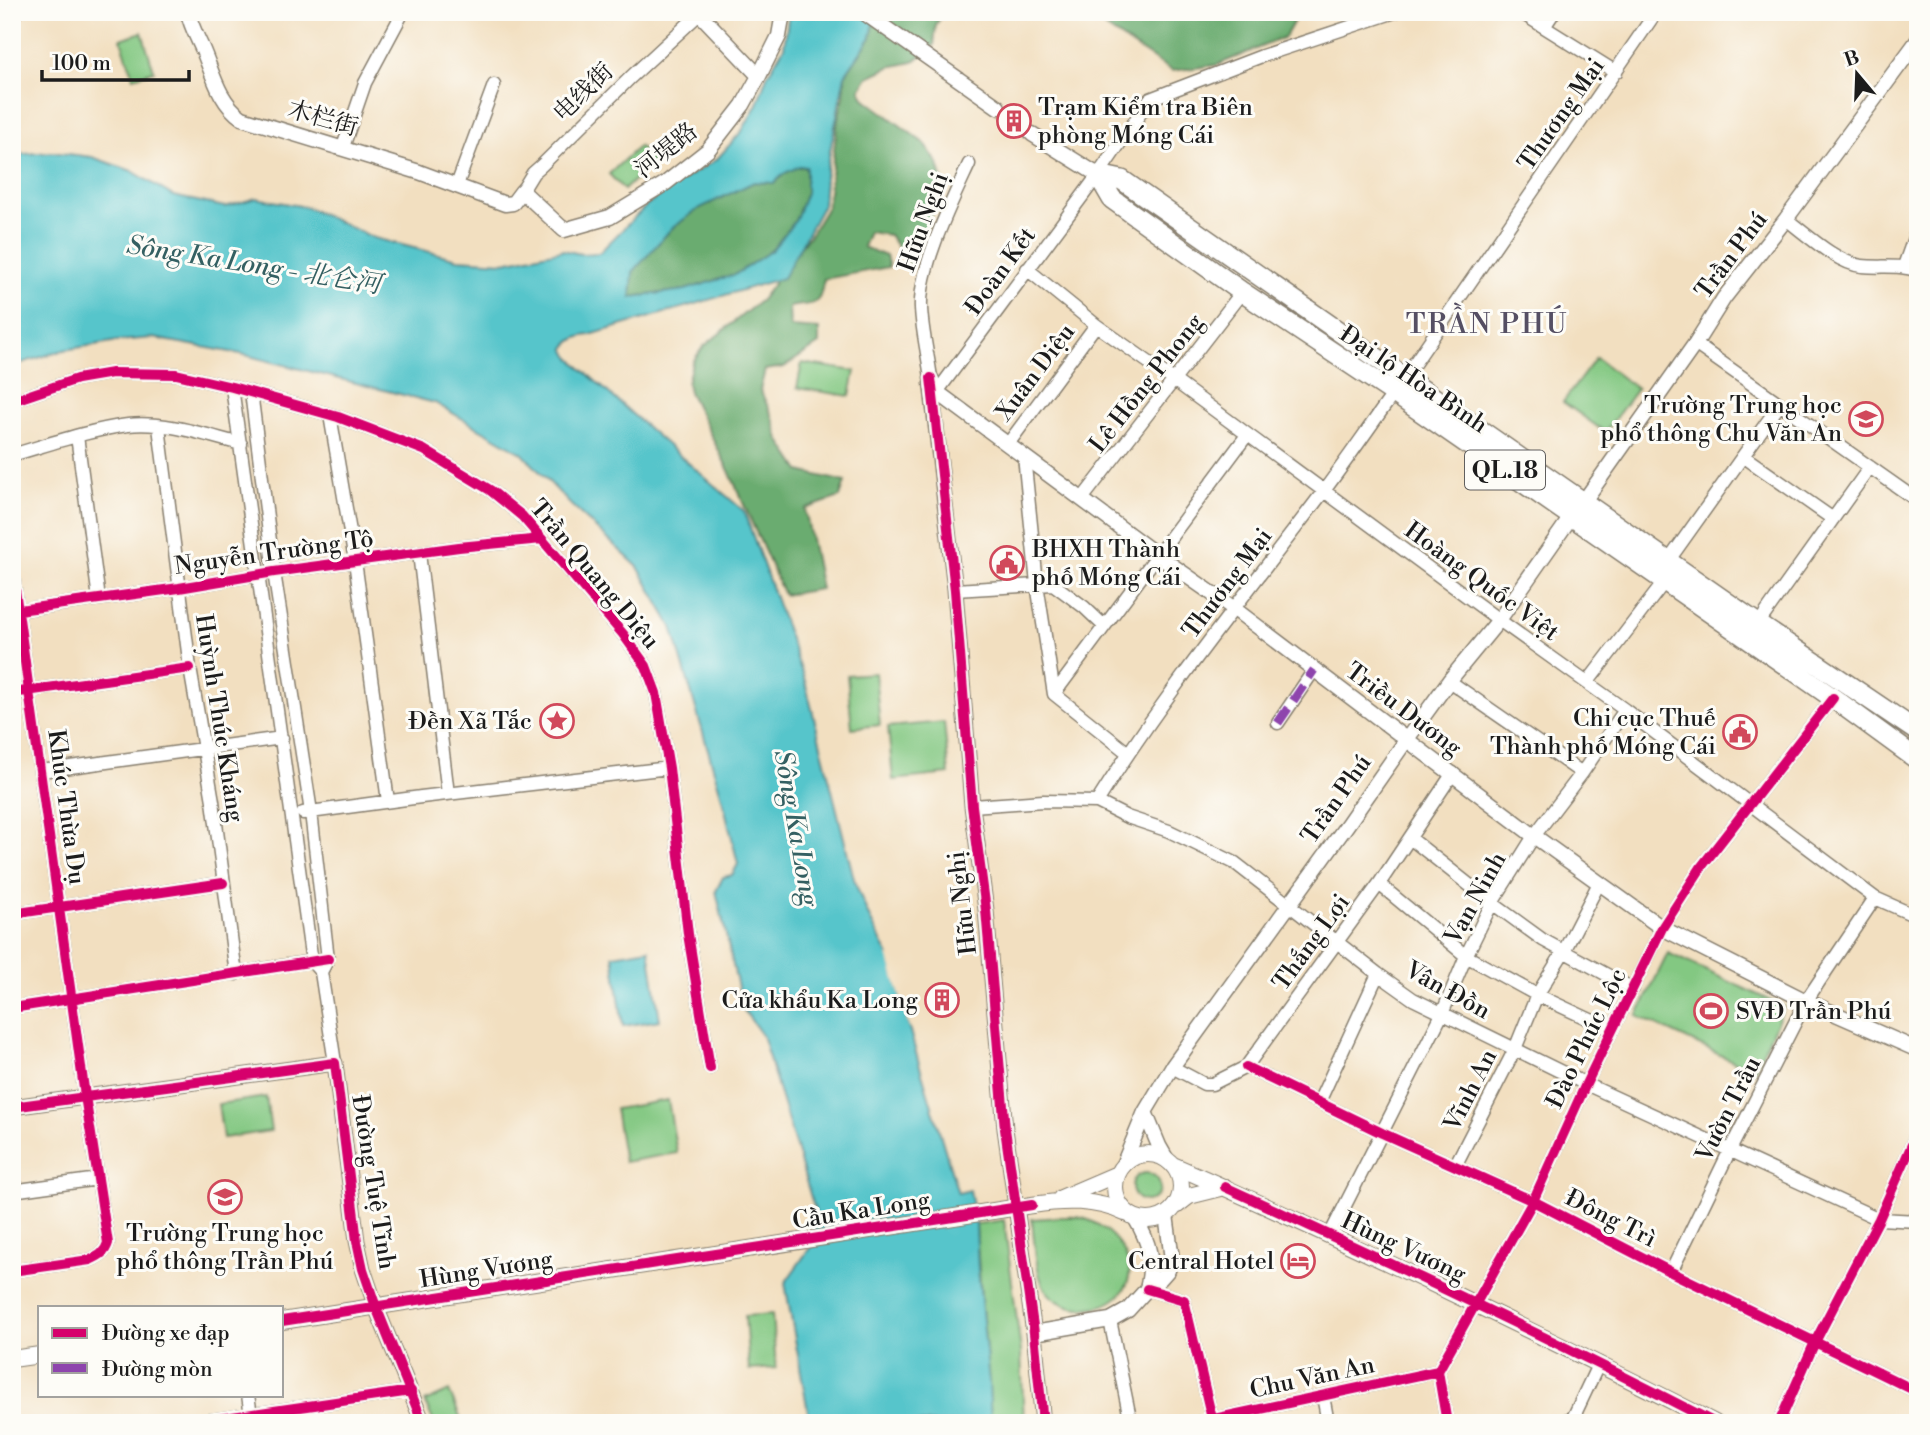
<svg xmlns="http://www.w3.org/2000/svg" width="1930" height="1435" font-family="'Libre Bodoni','Noto Serif SC',serif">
<rect width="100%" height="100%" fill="#fdfcf7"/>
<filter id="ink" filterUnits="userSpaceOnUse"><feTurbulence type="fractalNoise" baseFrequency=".0143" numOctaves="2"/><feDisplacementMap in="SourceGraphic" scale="14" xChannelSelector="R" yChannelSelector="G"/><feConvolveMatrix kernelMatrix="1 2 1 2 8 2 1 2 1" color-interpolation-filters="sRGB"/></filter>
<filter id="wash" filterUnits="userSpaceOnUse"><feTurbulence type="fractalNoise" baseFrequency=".00686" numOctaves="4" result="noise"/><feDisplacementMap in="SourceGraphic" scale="28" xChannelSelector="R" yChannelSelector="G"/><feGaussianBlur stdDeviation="1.57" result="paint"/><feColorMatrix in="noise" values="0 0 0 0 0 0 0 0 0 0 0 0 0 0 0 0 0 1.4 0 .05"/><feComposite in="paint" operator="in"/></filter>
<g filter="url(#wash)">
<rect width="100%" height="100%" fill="#f2dfc0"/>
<path fill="#83c882" stroke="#50724f" stroke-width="2" d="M142,32L154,71L133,77L121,39Z
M639,146L653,162L624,190L609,174Z
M1596,358L1637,389L1605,432L1563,402Z
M802,363L855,371L850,396L797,388Z
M875,673L880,725L852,728L847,675Z
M944,722L949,774L893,780L888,727Z
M1668,953L1784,1007L1754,1071L1637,1016Z
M266,1097L271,1131L223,1138L218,1104Z
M668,1100L677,1153L624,1162L615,1109Z
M1132 1187a14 14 0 1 1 28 0a14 14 0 1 1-28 0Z
M1060,1217C1067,1217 1075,1216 1082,1218C1109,1224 1144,1263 1123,1291C1104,1317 1054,1313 1042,1283C1035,1266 1034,1238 1032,1219Z
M1004,1220L1021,1351L1024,1423H991C988,1356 979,1290 976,1224Z
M772,1314L776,1368L749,1370L745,1316Z
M449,1391L463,1423H434L425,1402Z"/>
<path fill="#6aac70" stroke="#436446" stroke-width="2" d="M876,12H943L936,25L934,45L913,62L889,67L868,77L860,90L865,99L925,144L938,164L944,185L911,266L889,235L869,232L863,247L886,256L889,267L824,279C819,309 817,302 789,307L790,327L819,329V344L784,367L765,370L760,390L772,415L779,439L800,471L845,482L840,497L805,509L821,589L784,595L729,471L689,392L687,383L692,363L703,347L761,300L812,232L827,207L838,119L844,96L845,75L871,37Z
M1082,12H1299L1285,37L1217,65L1172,71Z
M796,167H807L806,193L795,221L772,250L736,274L685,290L631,297L632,272L671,229L698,209L754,182L774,183L785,173Z"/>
<path fill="#57c5cb" stroke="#3a7074" stroke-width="2" fill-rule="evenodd" d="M789,12H876L871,37L845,75L825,177L823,205L783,278L590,335C579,336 572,339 565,348L569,356L581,368L650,430L744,511L805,681L855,883L869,917L890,958L918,1060L958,1193L970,1190L976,1224L978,1268L989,1382L991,1423H810L785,1283L812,1245L816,1214L762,1035L743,1009L716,891L723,877L732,875L738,864L723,801L672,627L638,567L571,505L522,453L435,403L241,354L153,338L118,341L64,350L12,366V155L52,152L92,157L132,171L173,196L225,207L256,198L306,207L374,238L458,259L504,262L563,250L581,254L599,253L648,204L681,181L717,159L742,131L757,104L767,76L784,47ZM800,166L806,167V193L795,221L772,250L736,274L685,290L631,297L633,272L671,229L698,209L754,182L774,183L785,173Z
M649,949L660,1020L623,1026L613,955Z"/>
<path fill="#f2dfc0" d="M888,955L893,958L912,1027L909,1028Z"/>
</g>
<g filter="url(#ink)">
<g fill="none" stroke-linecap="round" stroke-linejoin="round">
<path stroke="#c7b89f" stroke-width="14" stroke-dasharray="14 7" stroke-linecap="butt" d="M998,107L1032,134"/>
<g stroke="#877e6e" stroke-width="15">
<path id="minor" d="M1520,12L1616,72
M12,15L17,12
M1544,27L1554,12
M343,147L365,83L403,12
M457,185L494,85
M522,191L533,173L542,165L631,77L699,14
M1786,219C1806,234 1838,264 1862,266C1882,268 1899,264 1918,271
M1904,266L1918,227
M1027,269L1096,325L1175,381L1499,620L1625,710L1875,898L1918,917
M1695,344L1918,501
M1405,377L1656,12
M931,378C928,355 922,331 921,308C919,267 952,201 969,164
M232,387L312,962L321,972L335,1063
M251,392L274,572L311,812L328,959L321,972
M937,392L1098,175L1150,99L1262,56L1395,12
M12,401L77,379L112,373L176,374L232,387L338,417L424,450L490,490L522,516L623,634L646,666L656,693L669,768L688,934L710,1068
M330,415L355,561L388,801
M159,427L190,668L213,801L236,974
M77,436L99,599
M1008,444L1096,325
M12,455C50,444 89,430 128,425C166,421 205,435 241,444
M1024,456L1037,584L1054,694L1128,753
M1743,456L1833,519
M1082,499L1242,292
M419,553L448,794
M1669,560L1780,404
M12,568L85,1096L108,1243C105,1253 99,1256 90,1260L12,1271
M955,590L1053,584L1084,607L1104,626
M13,611L179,588L274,572L459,547L542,539
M1758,624L1870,467
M1449,681L1582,773
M1587,683L1665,581
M12,693L190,668
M1054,694L1247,435
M1278,723L1314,670
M41,771L282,738
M1097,802C1165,693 1246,594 1323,492C1347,460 1370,426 1394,393
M972,806L1043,801L1097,802L1127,817L1169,831L1194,843L1235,863L1378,974L1413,999L1586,1084L1879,1219L1918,1221
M303,813L421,797L669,768
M1410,838L1492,903L1543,940L1633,989
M1379,884L1466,956L1537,995L1612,1030
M12,914L223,883
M12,1008L320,960
M1172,1067L1204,1084H1212L1246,1067L1379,884L1453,773
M1246,1067L1382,1133L1533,1201L1671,1272L1918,1392
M1319,1102L1378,974
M1455,1166L1515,1049L1537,995L1564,951L1599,883
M12,1191L98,1179
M1330,1235L1442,1014L1466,956L1492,903L1534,836L1582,773L1625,710
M1671,1272L1730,1150L1806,1001L1875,898
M1147,1289L1184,1300L1213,1423
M1110,1320L1131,1423
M248,1395L252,1422
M1323,1396L1328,1423
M191,1423L411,1391
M1195,1423L1438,1371
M1447,1423L1438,1371L1533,1201L1586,1084L1662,928L1702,866L1833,698
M1557,1423L1573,1418L1599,1363
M1779,1423L1815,1342L1879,1219L1918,1131"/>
</g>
<g stroke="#877e6e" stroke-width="17">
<path id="tertiary" d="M188,12C190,24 197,37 202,48C213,73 218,101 242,118L419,172L505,204L513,203L522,191L564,230L610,217L666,183L708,150L743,105L759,76L779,36L782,19L780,12
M698,12L759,76
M863,12L998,107
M1032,134L1098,175
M931,378L937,392L1157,555L1233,608L1534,836L1662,928L1806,1001L1918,1050
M931,383L955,590L972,806L986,910L1005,1129L1034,1333L1043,1423
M1584,501L1695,344L1724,298L1786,219L1918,40
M12,1107L335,1063L357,1241L363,1269L376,1307L423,1423
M1145,1112L1159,1146L1167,1160
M1123,1165L1145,1112L1172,1067L1347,825L1407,739L1449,681L1499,620L1571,517
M1135,1218C1150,1243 1154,1260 1147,1289
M1034,1333L1110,1320L1128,1310L1147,1289L1161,1278L1168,1270L1172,1259L1166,1215"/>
</g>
<g stroke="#877e6e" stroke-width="18">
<path id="secondary" d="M1115 1187a33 33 0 1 1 66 0a33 33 0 1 1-66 0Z
M1173,1165C1259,1202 1344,1242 1429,1282C1525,1328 1620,1374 1715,1423
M1061,1198L1117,1174
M1032,1205C1064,1200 1095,1199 1125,1213
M1176,1206L1189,1196L1225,1187
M282,1321L696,1257
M12,1359L40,1355"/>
</g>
<g stroke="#877e6e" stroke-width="22">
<path id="trunk" d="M1098,175L1112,199L1242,292L1394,393L1833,698L1918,760
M1098,175L1122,180L1758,624L1918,732"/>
</g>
<use href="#minor" stroke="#fff" stroke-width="12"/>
<use href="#tertiary" stroke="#fff" stroke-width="14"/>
<use href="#secondary" stroke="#fff" stroke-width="16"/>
<use href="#trunk" stroke="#fff" stroke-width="19"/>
<g stroke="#877e6e" stroke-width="18" stroke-linecap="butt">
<path id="secondary-bridge" d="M696,1257L1032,1205"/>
</g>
<use href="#secondary-bridge" stroke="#fff" stroke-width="16"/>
<path stroke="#8e44ad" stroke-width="9" stroke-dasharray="18 9" stroke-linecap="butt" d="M1278,723L1314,670"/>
<g stroke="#fdfcf7" stroke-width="15">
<path id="cycleway" d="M931,378L955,590L972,806L986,910L1005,1129L1034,1333L1043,1423
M12,401L77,379L112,373L176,374L232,387L338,417L424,450L490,490L522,516L623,634L646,666L656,693L669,768L688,934L710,1068
M12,568L85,1096L108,1243C105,1253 99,1256 90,1260L12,1271
M12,611L179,588L274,572L459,547L542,539
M12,693L190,668
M12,914L223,883
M12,1008L328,959
M1246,1067L1382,1133L1533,1201L1671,1272L1918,1392
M12,1107L335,1063L357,1241L363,1269L376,1307L423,1423
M1225,1187C1390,1262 1554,1340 1715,1423
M1147,1289L1184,1300L1213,1423
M282,1321L1032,1205
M191,1423L411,1391
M1195,1423L1438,1371
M1447,1423L1438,1371L1533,1201L1586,1084L1662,928L1702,866L1833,698
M1779,1423L1815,1342L1879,1219L1918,1131"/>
</g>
<use href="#cycleway" stroke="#d6006c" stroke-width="10"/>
</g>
</g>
<defs>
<g id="building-ring" transform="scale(1.75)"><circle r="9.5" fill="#fdfcf7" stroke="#d1495b" stroke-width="1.5"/><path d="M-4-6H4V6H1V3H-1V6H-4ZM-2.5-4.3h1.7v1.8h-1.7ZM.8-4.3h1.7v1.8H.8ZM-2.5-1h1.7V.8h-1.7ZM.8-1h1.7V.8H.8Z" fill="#d1495b"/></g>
<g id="school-ring" transform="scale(1.75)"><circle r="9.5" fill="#fdfcf7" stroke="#d1495b" stroke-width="1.5"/><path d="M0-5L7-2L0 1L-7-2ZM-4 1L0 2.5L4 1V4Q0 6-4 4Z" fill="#d1495b"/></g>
<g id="civic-ring" transform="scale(1.75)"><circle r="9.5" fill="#fdfcf7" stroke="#d1495b" stroke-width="1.5"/><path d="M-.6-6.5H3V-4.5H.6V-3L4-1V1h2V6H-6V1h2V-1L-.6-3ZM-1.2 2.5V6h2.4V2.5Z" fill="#d1495b"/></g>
<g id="sight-ring" transform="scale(1.75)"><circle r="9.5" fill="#fdfcf7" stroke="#d1495b" stroke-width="1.5"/><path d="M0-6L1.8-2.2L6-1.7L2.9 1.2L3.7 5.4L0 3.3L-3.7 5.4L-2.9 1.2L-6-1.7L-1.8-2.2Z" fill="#d1495b"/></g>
<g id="stadium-ring" transform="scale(1.75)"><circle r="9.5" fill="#fdfcf7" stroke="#d1495b" stroke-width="1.5"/><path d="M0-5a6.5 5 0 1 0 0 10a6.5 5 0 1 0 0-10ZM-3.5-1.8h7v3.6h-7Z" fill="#d1495b"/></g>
<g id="hotel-ring" transform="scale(1.75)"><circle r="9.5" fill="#fdfcf7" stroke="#d1495b" stroke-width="1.5"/><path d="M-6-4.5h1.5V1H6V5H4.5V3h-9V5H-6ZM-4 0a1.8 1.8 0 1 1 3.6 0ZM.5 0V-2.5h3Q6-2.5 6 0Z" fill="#d1495b"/></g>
</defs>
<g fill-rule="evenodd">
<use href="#building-ring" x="1014" y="121"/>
<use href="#school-ring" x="1866" y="419"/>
<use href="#civic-ring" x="1007" y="563"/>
<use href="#sight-ring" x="557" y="721"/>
<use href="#civic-ring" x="1740" y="732"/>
<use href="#building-ring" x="942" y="1000"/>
<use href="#stadium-ring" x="1711" y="1011"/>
<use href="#school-ring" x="225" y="1197"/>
<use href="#hotel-ring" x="1298" y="1261"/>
</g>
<g text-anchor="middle" stroke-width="6" stroke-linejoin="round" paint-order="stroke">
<rect fill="#fdfcf7" stroke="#605f5e" stroke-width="2" x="1465" y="450.5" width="80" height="39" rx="5"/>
<g font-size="23" font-weight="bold" fill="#1c1c1c">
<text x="1505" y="478">QL.18</text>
</g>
<g font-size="24" fill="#1c1c1c" stroke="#fdfcf7">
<text transform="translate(583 92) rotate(-44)" y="8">电线街</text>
<text transform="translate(1561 114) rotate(-55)" y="8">Thương Mại</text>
<text transform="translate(323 118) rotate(16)" y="8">木栏街</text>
<text transform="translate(666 150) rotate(-39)" y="8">河堤路</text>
<text transform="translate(923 222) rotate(-70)" y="8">Hữu Nghị</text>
<text transform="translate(1731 255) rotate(-53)" y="8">Trần Phú</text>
<text transform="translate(1000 271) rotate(-54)" y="8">Đoàn Kết</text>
<text transform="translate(1035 372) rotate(-53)" y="8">Xuân Diệu</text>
<text transform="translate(1414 379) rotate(34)" y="8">Đại lộ Hòa Bình</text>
<text transform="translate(1146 383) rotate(-52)" y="8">Lê Hồng Phong</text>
<text transform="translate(274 552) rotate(-8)" y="8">Nguyễn Trường Tộ</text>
<text transform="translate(595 574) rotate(50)" y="8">Trần Quang Diệu</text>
<text transform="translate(1482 581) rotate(36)" y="8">Hoàng Quốc Việt</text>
<text transform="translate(1227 583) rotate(-53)" y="8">Thương Mại</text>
<text transform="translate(1404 709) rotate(37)" y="8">Triều Dương</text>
<text transform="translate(220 718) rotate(81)" y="8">Huỳnh Thúc Kháng</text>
<text transform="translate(1336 799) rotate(-55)" y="8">Trần Phú</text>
<text transform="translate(67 807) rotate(82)" y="8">Khúc Thừa Dụ</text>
<text transform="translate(1475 898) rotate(-61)" y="8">Vạn Ninh</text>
<text transform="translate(962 903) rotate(-97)" y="8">Hữu Nghị</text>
<text transform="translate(1311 942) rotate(-54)" y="8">Thắng Lợi</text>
<text transform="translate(1448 990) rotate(29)" y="8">Vân Đồn</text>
<text transform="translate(1586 1038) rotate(-64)" y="8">Đào Phúc Lộc</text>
<text transform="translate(1470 1090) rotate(-63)" y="8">Vĩnh An</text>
<text transform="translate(1728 1109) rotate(-63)" y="8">Vườn Trầu</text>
<text transform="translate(374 1182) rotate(81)" y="8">Đường Tuệ Tĩnh</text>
<text transform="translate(861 1210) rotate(-9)" y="8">Cầu Ka Long</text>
<text transform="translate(1611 1218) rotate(27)" y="8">Đông Trì</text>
<text transform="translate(1404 1247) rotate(25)" y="8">Hùng Vương</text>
<text transform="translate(486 1269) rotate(-9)" y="8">Hùng Vương</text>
<text transform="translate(1312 1377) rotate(-12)" y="8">Chu Văn An</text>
</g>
<g font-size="24" fill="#1c1c1c" stroke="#fdfcf7" text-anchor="end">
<text x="1038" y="115" text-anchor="start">Trạm Kiểm tra Biên<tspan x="1038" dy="28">phòng Móng Cái</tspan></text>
<text x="1842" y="413">Trường Trung học<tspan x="1842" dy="28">phổ thông Chu Văn An</tspan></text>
<text x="1032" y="557" text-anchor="start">BHXH Thành<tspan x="1032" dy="28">phố Móng Cái</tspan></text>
<text x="1716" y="726">Chi cục Thuế<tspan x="1716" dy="28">Thành phố Móng Cái</tspan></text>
<text x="532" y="729">Đền Xã Tắc</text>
<text x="918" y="1008">Cửa khẩu Ka Long</text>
<text x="1736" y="1019" text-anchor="start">SVĐ Trần Phú</text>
<text x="225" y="1241" text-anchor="middle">Trường Trung học<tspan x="225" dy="28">phổ thông Trần Phú</tspan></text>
<text x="1274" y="1269">Central Hotel</text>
</g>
<g font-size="26" font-style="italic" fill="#346062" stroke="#fdfcf7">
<text transform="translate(254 264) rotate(9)" y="9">Sông Ka Long - 北仑河</text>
<text transform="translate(797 828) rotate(80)" y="9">Sông Ka Long</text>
</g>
<g font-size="28" letter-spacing="2" fill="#554f63" stroke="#fdfcf7">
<text x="1487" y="333">TRẦN PHÚ</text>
</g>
</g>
<rect width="1930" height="1435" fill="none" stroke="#fdfcf7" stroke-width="42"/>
<rect x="38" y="1306" width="245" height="91" fill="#fdfcf7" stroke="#a3a29f" stroke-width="2"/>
<rect x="52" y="1328" width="35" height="10" fill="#d6006c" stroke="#a3a29f" stroke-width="2"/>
<text x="102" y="1340" font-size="21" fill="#1c1c1c">Đường xe đạp</text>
<rect x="52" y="1363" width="35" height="10" fill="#8e44ad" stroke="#a3a29f" stroke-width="2"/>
<text x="102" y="1376" font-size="21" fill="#1c1c1c">Đường mòn</text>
<g transform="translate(1857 74) rotate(341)" stroke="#fdfcf7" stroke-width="5" paint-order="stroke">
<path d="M0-5L12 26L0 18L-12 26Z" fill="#1c1c1c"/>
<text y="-10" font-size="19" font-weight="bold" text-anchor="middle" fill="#1c1c1c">B</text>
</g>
<path d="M42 70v10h147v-10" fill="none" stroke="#1c1c1c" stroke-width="3.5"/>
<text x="52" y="70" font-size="21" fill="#1c1c1c" stroke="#fdfcf7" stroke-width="5" paint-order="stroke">100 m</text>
</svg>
